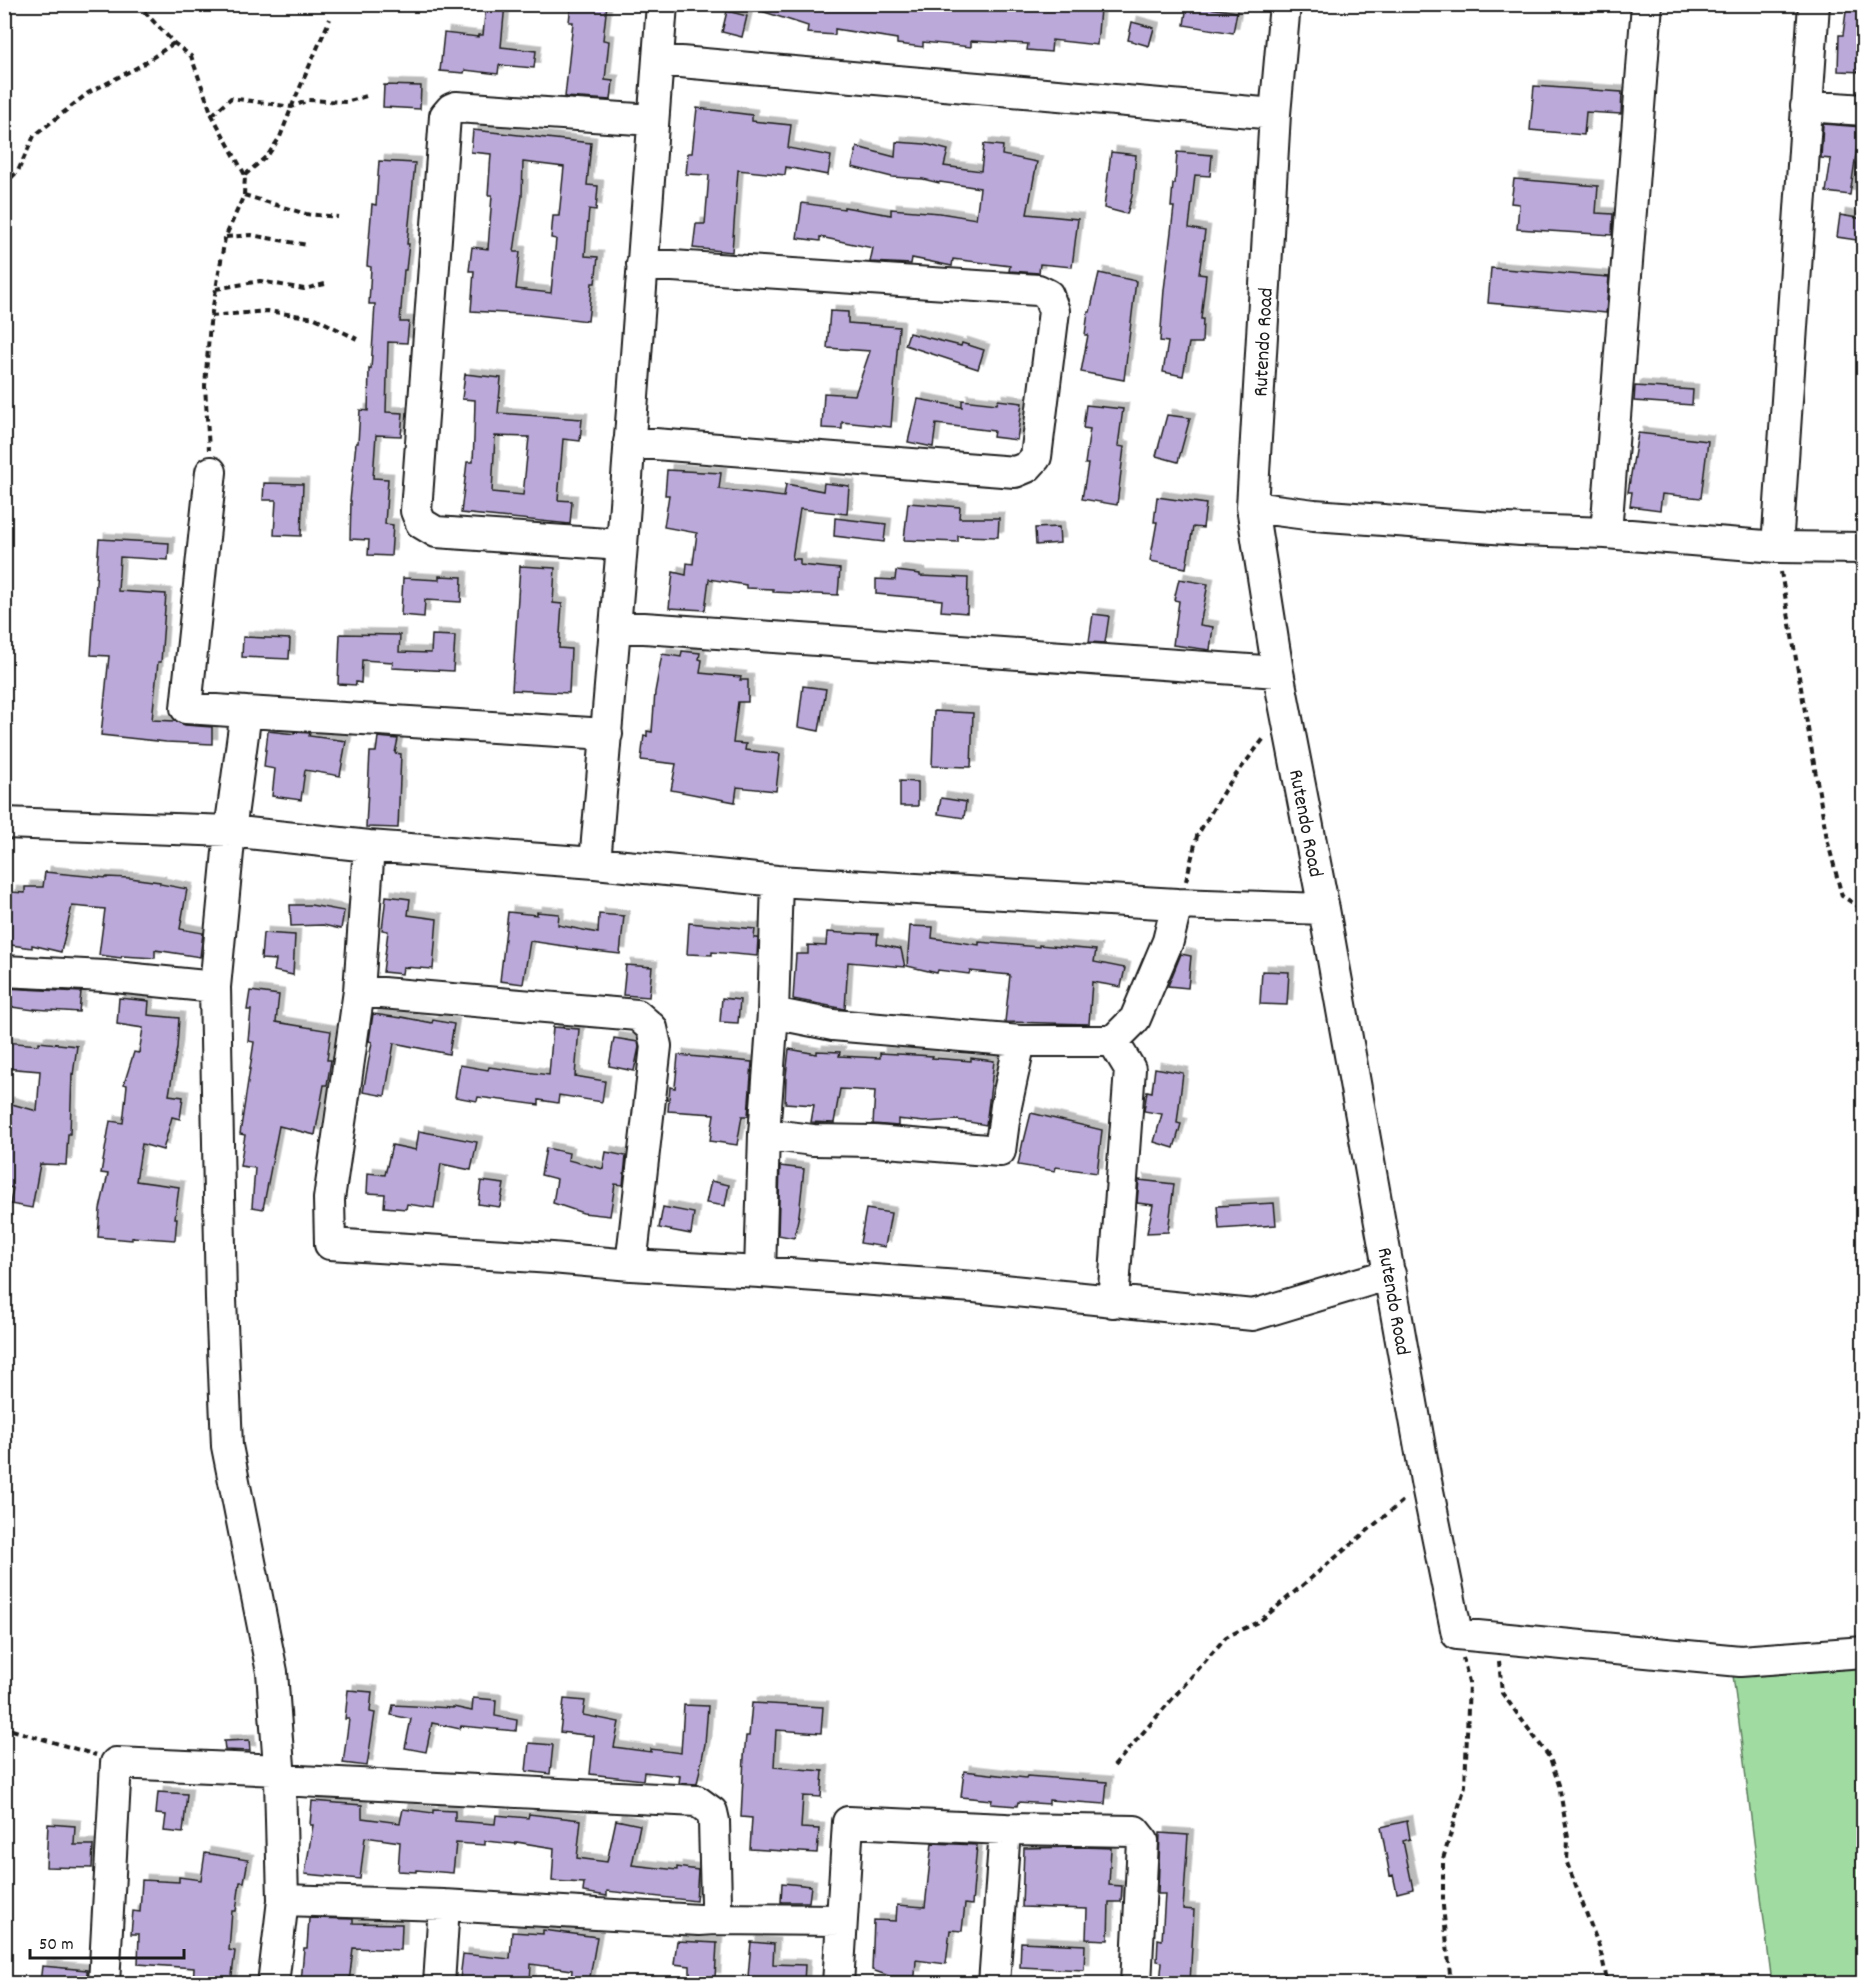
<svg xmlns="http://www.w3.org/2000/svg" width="1868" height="1988" font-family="Dekko,sans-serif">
<defs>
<filter id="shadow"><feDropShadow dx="5.5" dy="-5.5" stdDeviation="0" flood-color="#0004"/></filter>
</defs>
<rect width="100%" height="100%" fill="#fff"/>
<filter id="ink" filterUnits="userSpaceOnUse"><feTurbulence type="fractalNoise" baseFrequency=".0167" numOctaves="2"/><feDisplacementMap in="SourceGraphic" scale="12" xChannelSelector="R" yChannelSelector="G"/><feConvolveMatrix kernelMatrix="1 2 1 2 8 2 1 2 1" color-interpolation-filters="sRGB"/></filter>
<g filter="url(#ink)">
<path fill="#a0dca2" stroke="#5e7c5f" stroke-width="1.5" d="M1863,1662V1983H1772L1733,1675Z"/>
<path fill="#baa9d9" stroke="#1c1c1c" stroke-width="1.5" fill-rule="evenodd" filter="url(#shadow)" d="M486,4H505L501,47L536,51L534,68L499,65L498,74L465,70L464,73L440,71L444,33L478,37V35H483Z
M571,4H607L603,40L609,41L605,80L613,81L611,100L565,97L573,22H569Z
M753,4H927L946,7V4H1038L1100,9L1097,45L1052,40L1051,52L1027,50L1028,44L971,41V47L923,42V47L897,44V39L835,29V35L807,33L808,26L752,8Z
M1847,4H1863V72L1838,71L1839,35H1843Z
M1187,5L1237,12L1233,33L1184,25Z
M727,11L747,16L742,37L722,32Z
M1132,22L1154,28L1149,46L1128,40Z
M384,85L421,86L420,109L383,107Z
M1534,86L1622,92L1621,114L1586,112L1584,135L1530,130Z
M697,108L752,115V121L791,125L788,148L831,156L828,175L786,167L785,175L738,170L732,252L693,248L696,224H705L709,175L686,174L688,153H692Z
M1823,124L1863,127V149L1857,147L1850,195L1826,192L1831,159L1821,158Z
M473,130L591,143L587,185L598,186L596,210L589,209L585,256L598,257L595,283H592L588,321L537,315L471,311L474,271H469L472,247L488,249L492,195H488L491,154L471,152ZM523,162L564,167L559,216H553L551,238L556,239L551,293L516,289L520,252H514L522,196Z
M896,142L925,144L948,150L944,166L981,171L984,144L1003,146L1002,155L1037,162L1027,214L1078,219L1072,267L1040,264L1039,273L1009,271L1010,266L953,259L952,266L912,258L911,264L870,262L873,248L820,237V241L797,238L802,203L844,209V207L891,215V209L940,213L976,219L980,188L940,182L939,183L923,179L892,177L852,167L857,147L895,157Z
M1111,152L1136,155L1132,196L1127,214L1104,208Z
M1177,152L1212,155L1210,176L1195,175L1189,228L1205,231L1199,274L1206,275L1201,319H1203L1202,343H1189L1183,376L1163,372L1168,342L1160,341L1164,290L1174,207H1171L1173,184H1175Z
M379,161L415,163L407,244H409L406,270H404L400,322H409L407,343L388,342L386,412L403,413L401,436L376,435L373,478L388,479L385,524L393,525L391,556L368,555L369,540L350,539L351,501H350L356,443H358L360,410L368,411L369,368L371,369L375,304H369L371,267L367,266L372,204L376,205Z
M1514,179L1598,186L1596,213L1613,214L1612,235L1517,229L1519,204L1511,203Z
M1840,215L1863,219V241L1837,237Z
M1491,268L1609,277L1606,313L1488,303Z
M1099,273L1136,281L1124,380L1081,372L1088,335H1085L1088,312H1090Z
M830,311L848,312V323L899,327L891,427L842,422V429L822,428L824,393L855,395L870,351L827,348Z
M909,333L961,346L962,343L984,350L978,369L905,345Z
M465,374L501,378L498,413L582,419L580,441L563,439L558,500L572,501L570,524L461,513L467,462H473L474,438L475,400L462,399ZM495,436L529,437L523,495L492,492Z
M1635,386L1693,390L1692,405L1634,401Z
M918,399L962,407V400L997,404L998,400L1022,403L1017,440L993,437L994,431L936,424L933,447L908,442Z
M1086,405L1123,409L1118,446L1124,447L1117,505L1082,499L1088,464H1085L1090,429L1083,428Z
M1167,415L1190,418L1178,462L1156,456Z
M1638,433L1708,441L1701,498L1662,494L1660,510L1630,506L1632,492H1628Z
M667,470L721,473L719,489L784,497L786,484L823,491L824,483L849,486L847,514L800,509L792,559H800V565L840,569L838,595L773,592V589L746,588V585L709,579L705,610L669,608L673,572L686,575L687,563L693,564L697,533L664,527L669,495H665Z
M264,483L303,484L301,536L274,535L276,500H263Z
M1157,497L1206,504L1203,528L1193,527L1186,568L1150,561L1157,522H1154Z
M908,503L960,507L959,518H999L998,537L958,536V542L904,540Z
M835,518L886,524L884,542L834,536Z
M1059,527L1060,543L1036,545L1035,528Z
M99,539L169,543L168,560L120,557L118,591L166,594L161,662H158L152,720L175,721L185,725L212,727V744L166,742L101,735L109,656L91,655Z
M520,566L555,568L553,603L562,604L559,648L571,649L569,693L512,690Z
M896,571L920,574V576L968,578L967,613L941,611L942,600L876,594V579L895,580Z
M439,576L462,577L461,602L425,600L424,617L401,615L403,578L439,580Z
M1179,579L1208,584L1200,625L1213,627L1210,650L1173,645L1179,601L1174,600Z
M1093,614L1109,616L1105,643L1089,642Z
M340,634L400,635L399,652L431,653L432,635L455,636L453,671L392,668L393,662L362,660L361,683L356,682V685L338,684Z
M243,637L290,639L289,659L242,657Z
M682,651L700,653L699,659L702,660L700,673L741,677L740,680H748V702H738L733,743L746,744L745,750L780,754L776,791L737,787L735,802L671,790L676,764L641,760L644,735L647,736V731L652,732L655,692L662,654L681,657Z
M803,686L826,689L819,731L798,727Z
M934,711L973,713L971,767L932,766Z
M268,731L294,734V732L310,733L309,736L346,741L340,776L305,770L301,800L272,796L275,769L264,767Z
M378,737L398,739L395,753L401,754L398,828L366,827L370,752H376Z
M900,781L918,782V806H900Z
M941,798L966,802L964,818L938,814Z
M45,872L107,878V877L130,878L160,882V884L187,889L180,929L203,933L200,957L155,950V958L122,956L121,958L99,955L105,909L72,906L61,952L32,945V948L4,944V909L10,910L11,892L25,893V887H43Z
M386,896L410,899L408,915L437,919L433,969L403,967L402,974L383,972L388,931L382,930Z
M290,905H311L344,911L341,929L323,925L291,926Z
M508,912L537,915V912L559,914L558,925L598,933L599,914L624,916L620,954L577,949V948L530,941L523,984L500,981Z
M689,923L755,929L754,938H758L757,956L712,952V955L687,954Z
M910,926L933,927L932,938L979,945V942L1039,947V945L1096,950L1094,962L1125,968L1121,987L1092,982L1089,1024L1005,1022L1010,975L970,971L969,974L938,970L937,973L907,966Z
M827,932L857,934V933L878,934L877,944L901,949L905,967L848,962L845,1009L793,999L796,954H808V945L826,946Z
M263,933L295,935L293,975L274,971L276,960L261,959Z
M1181,954L1191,956L1188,988L1168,986Z
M626,965L652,967L649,997L623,995Z
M1262,971L1289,972L1287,1005L1260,1004Z
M4,988L81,992L79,1012L34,1009V1010L4,1006Z
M250,991L279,995L276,1022L331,1031L327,1060H331L327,1085H324L315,1135L279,1126L263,1209L252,1207L255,1168L240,1166L245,1135L240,1134L254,1042L248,1041L251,1010H247Z
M119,998L149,1001L148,1015L179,1018L177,1048L169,1095L183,1097L180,1119L172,1117L163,1150L142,1144L136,1181L179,1187L175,1218H177L175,1240L132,1237V1240L98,1237L100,1209L108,1174L101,1173L110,1121L123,1123L127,1085L124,1084L134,1052L139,1053L143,1028L117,1024Z
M722,998L740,1000L738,1023L720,1022Z
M373,1014L401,1018V1017L432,1023L433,1020L454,1024L449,1054L394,1043L385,1096L363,1092L372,1042L369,1041Z
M553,1027L579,1029L575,1076L605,1081L602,1102L559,1095L558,1103L539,1100V1105L478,1097L477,1101L455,1097L460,1065L488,1070L489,1067L549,1075Z
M614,1038L638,1042L639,1047L634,1071L609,1066Z
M4,1042L39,1045V1042L77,1046L73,1075L72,1074L70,1134H68L66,1165L40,1164L32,1208L10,1204L13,1188L4,1186V1115L8,1103L37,1111L40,1071L4,1068Z
M789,1049L817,1054V1051L840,1052L839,1056L880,1058V1053L933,1056L932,1058L971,1061V1058L994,1061L986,1125L957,1120L924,1122L898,1119V1126L873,1124L875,1091L840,1089L834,1123L811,1122L814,1105L785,1103L786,1076Z
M678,1055L752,1062L748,1116H742L737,1145L710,1141L714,1114L668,1111L670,1087L675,1088Z
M1155,1068L1183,1073L1177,1123L1181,1124L1174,1148L1154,1142L1162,1114L1144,1111L1147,1091L1152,1092Z
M1031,1113L1102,1130L1097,1173L1056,1167L1055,1171L1018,1165L1023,1141H1024Z
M419,1131L477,1142L471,1170L441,1164L434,1208L407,1204L406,1209L384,1207L385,1194L367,1193L368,1173L385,1175L392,1145L416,1150Z
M546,1148L569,1153L568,1160L603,1169L606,1152L626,1156L623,1185L615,1184L610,1216L583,1213L553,1203L557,1179L541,1175Z
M780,1166L804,1169L799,1215L794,1238L778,1235Z
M1139,1180L1174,1184L1168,1232L1147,1233L1153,1205L1137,1203Z
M481,1181L504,1184L500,1207L478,1204Z
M711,1181L729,1185L725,1206L706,1203Z
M1274,1203L1276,1225L1219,1229L1217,1206Z
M663,1207L694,1213L691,1234L659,1228Z
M866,1209L891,1213L885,1247L860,1243Z
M348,1690L372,1692L370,1712L375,1713L367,1766L343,1763L349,1719H345Z
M473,1698L496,1700L495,1716L517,1720L516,1731L461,1726L460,1729L432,1723L426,1752L405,1748L411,1719L391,1715L393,1705L453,1708V1707L472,1711Z
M564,1699L585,1701L583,1715L619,1722L614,1747L651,1752V1749L681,1753L684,1705L708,1706L705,1744L697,1784L679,1783L680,1776L644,1772L643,1780L590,1774L594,1736L560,1732Z
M752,1703L823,1707L821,1733L776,1730L774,1767L823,1771L821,1797L803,1796L801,1828L819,1829L817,1853L750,1849L752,1818L741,1817L744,1757L746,1736H749Z
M249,1740L250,1751L225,1750L224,1741Z
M529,1743L553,1745L550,1774L526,1771Z
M964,1771L1026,1778L1027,1776L1107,1782L1105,1804L1049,1800V1804L1018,1802L1017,1806L991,1804L992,1800L961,1797Z
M158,1792L187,1794L183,1833L164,1831L166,1815L156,1814Z
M312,1801L362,1805V1818L400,1823L403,1809L433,1813V1810L455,1811V1821L495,1824L496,1815L528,1818L529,1814L581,1820L577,1858L607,1862L616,1820L640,1825L632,1865L677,1870V1867L698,1870L696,1901L607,1891V1896L583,1892L584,1883L552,1881L554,1848L516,1842V1844L485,1841V1845L456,1843L453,1873L416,1870V1872L398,1871L400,1842L365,1837L360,1879L305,1874L313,1825H310Z
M1407,1821L1410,1839L1403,1841L1413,1889L1397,1893L1393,1875L1390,1876L1381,1827Z
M48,1824L75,1826L74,1845H93L92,1868L46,1867Z
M1160,1833L1188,1835L1183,1909L1194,1910L1190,1983H1160L1162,1962L1157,1961L1158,1939L1162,1940L1165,1894H1158Z
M932,1843L977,1845L972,1905L965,1904L962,1931L950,1930L946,1964L916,1960L915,1976H889L872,1970L874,1920L896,1921L897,1905L925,1907Z
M1081,1847L1111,1848L1109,1885L1122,1886L1121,1902H1109L1108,1940L1086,1939L1087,1909L1022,1907L1024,1848Z
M205,1853L248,1860L244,1882H240L236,1911H232L229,1950L235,1951L231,1983H193L194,1968L138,1964L139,1934H131L133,1911L140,1912L142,1880L179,1882V1877L201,1880Z
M782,1883L811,1886L809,1902H781Z
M309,1918L353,1919V1923L402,1924L401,1950L353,1948L349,1983H301L304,1948H307Z
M543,1930L597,1937L589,1983H571L572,1970L531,1964L530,1983L460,1979L463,1954L510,1959L512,1932L543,1934Z
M677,1941L717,1943L715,1978L690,1976V1966L674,1964Z
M751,1942L774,1944L773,1964L805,1965L804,1983H784L785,1980L748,1977Z
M1021,1942L1085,1945L1084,1970L1020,1967Z
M42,1966L87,1970V1983H40Z"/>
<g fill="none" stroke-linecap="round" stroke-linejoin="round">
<g stroke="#1c1c1c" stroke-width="34">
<path id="minor" d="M1285,4L1275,114L1252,507L1278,672L1324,909L1426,1481L1457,1634L1740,1661L1864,1652
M658,60L1275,114
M1806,106L1864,110
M629,442L1015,472L1027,467L1036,457L1054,311L1048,295L1038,290L642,264
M211,472L186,708L246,712
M1252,507L1314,515L1521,530L1606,533L1777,547L1864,548
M1606,533L1647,4
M622,545L436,532L421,523L416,511L445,116L451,109L456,107L653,120
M1777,547L1814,4
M615,626L1278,672
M4,823L230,831L369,846L595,863L777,881L1177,904L1324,909
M369,846L359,991L329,1199L330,1244L552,1258L631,1265
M595,863L622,545L662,4
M4,971L105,976L215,987
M359,991L637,1015L652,1028L656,1046L631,1265L760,1272L764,1134L773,1013L777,881
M773,1013L833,1025L1020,1041
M1113,1041L1130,1069L1113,1302
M764,1134L813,1140L874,1141L1000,1151L1006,1106L1020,1041H1113L1135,1019L1168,941L1177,904
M760,1272L974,1287L1253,1315L1390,1274
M280,1780L697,1801L712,1812L714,1821L716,1903L715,1919L699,1920L444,1905L283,1900
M715,1919L842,1920
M104,1984L116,1763L279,1770
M273,1984L283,1900L280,1780L272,1672L227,1446L221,1299L215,987L230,831L246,712L607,734
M439,1984L444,1905
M838,1984L848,1822L1005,1829L1135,1831L1143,1841L1136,1984
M994,1984L1005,1829"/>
</g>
<path stroke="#1c1c1c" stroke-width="4" stroke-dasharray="6 4.5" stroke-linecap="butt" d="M137,4L174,43L191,56L212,115L245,175L244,195L225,238L210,323L205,386L209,450
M212,115L231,98L292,107L308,100L346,102L370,95
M245,175L268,155L280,137L294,101L330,19
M4,185L18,171L34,136L88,93L140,66L174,43
M244,195L306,214L338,217
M226,237L251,235L307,245
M216,289L260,281L304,289L329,283
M211,316L267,311L315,318L357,339
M1781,572L1827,839L1842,896L1864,910
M1186,881L1197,836L1225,789L1265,737
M1499,1661L1502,1693L1550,1758L1559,1785L1568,1838L1567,1863L1600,1949L1608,1984
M4,1737L12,1730L96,1755
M1114,1766L1226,1637L1260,1621L1405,1499
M1451,1984L1443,1906V1859L1465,1786L1469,1682L1463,1658"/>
<use href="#minor" stroke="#fff" stroke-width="30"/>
</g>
</g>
<g text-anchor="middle" stroke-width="6" stroke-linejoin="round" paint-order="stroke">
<g font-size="21" fill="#1c1c1c" stroke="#fff">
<text transform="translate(1262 342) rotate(-87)" y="7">Rutendo Road</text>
<text transform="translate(1307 823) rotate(79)" y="7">Rutendo Road</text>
<text transform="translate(1395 1301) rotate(80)" y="7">Rutendo Road</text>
</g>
</g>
<rect width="1868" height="1988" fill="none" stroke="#fff" stroke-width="24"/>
<rect x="12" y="12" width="1844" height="1964" fill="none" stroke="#1c1c1c" stroke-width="2" filter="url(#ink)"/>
<path d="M30 1949v9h154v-9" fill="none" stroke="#1c1c1c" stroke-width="3"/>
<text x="39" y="1949" font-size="18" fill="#1c1c1c" stroke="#ffffff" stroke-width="4.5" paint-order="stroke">50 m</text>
</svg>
